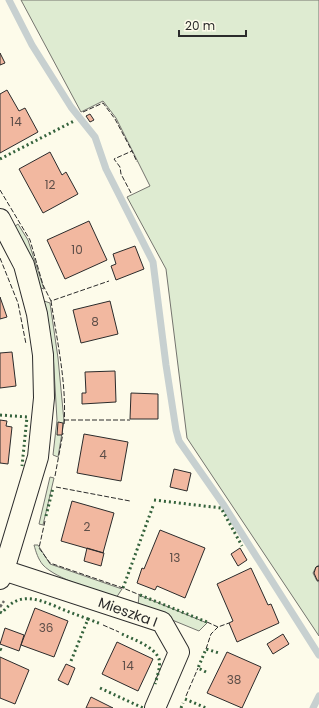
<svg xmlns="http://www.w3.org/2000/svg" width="319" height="708" font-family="Poppins,sans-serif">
<rect width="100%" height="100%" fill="#fdfbea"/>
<path fill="#deebd1" stroke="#74746e" d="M21,0H319V565L316,567L313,573L317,581L319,582V636L187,438L166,269L127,197L150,186L116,118L103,101L81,112Z
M18,224L28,240L44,289L38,287L14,227Z
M44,301L50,303L58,358L64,421L58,457L53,455L57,420L53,353Z
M50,477L54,478L43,525L39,524Z
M34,545H38L50,564L122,589L116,598C97,591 56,579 43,565C38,559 36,552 34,545Z
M139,595L207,623L199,631L138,606Z"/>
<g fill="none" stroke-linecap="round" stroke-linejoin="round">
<path stroke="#c7d0d0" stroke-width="7" d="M9,0L32,45L71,107L95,137L106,169L153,262L166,365L176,430L179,441L223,504L319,655
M313,708L319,696"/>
</g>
<path fill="#f2b8a0" stroke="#2b2b2b" d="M0,53L5,63L0,65Z
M7,90L19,111L25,108L38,132L0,153V94Z
M90,114L94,120L90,122L86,116Z
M50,152L62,175L66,172L78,194L43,213L19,169Z
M89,221L107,260L65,279L47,240Z
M135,246L144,269L116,280L111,266L116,264L113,254Z
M0,297L7,317L0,319Z
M110,301L118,334L81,343L73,310Z
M12,352L16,386L0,388V353Z
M115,371L116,402L82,404V393H86L85,372Z
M131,393L158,394V419H130Z
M0,420L7,421L6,426L12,427L8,464L0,463Z
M58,422L63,423L62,435H57Z
M84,434L128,442L121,481L77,473Z
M174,469L191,473L187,491L170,487Z
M72,501L114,513L103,553L61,541Z
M160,530L205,548L185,598L157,586L155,590L137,583L142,568L144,569Z
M87,548L104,553L101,566L84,561Z
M240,548L247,560L238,566L231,554Z
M319,566V581L317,580L314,573L316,567Z
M251,568L268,605L271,604L279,623L237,642L229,623L233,621L217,584Z
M35,608L68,621L54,657L21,645Z
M5,628L24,635L19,651L0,644Z
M283,634L289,644L273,654L267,644Z
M117,642L153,659L138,691L102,674Z
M227,652L261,667L242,708L207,693Z
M0,657L29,670L15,704L0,698Z
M66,664L75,668L68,685L58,680Z
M91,697L113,708H86Z"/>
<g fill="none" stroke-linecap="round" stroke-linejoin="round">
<g stroke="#2b2b2b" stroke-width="22">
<path id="street" d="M0,219L24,265L37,314L43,355L44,398L38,457L4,570L0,579
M0,569L162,622L179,652L155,708"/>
</g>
<path stroke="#6a6964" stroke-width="2.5" stroke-dasharray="3 2" stroke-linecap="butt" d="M0,607L4,601"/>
<use href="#street" stroke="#fdfbea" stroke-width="20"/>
<path stroke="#34623c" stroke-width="3" stroke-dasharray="2 3" stroke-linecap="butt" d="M0,159L74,121
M0,415L27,417L22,466
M154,500L221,508L242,546
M46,516L53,488
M123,588L153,506
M140,595L207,622
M0,612L2,613C18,592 35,598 55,606C66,611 77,615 88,619
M122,634C133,639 155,647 159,659C161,666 157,677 155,684
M0,649L2,650
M71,661L88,619L101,624
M206,672L198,668L206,649L219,653
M100,688L143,708
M185,699L206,708
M181,708L183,703"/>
<path stroke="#2b2b2b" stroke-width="1" stroke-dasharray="5 2" stroke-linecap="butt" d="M83,112L103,103L115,119L132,151
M0,190L30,240L43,285L51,301L109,281
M131,193L121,174L120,167L114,159L132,151L137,162
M0,258L18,303L26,344
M51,301C57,341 67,384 64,425
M64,420H130
M55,476L63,433
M56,487L130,501
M45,521L39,548L50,563L123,588L140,595
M207,622L218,627L229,623
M103,625L119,632
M206,649L211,634L218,627
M186,696L198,668"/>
</g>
<g text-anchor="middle" stroke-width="3" stroke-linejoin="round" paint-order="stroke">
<g font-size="12" fill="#5d4e48">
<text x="16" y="126">14</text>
<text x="50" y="189">12</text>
<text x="77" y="254">10</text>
<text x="95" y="326">8</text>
<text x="103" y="459">4</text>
<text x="87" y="531">2</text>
<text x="175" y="562">13</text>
<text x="46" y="632">36</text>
<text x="128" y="670">14</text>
<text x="234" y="684">38</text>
</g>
<g font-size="14" fill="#2b2b2b" stroke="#fdfbea">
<text transform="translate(128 612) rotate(20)" y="5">Mieszka I</text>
</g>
</g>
<path d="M179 30v6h67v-6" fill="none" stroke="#2b2b2b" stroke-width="2"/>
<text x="185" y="30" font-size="12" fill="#2b2b2b" stroke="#fdfbea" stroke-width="3" paint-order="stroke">20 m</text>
</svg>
